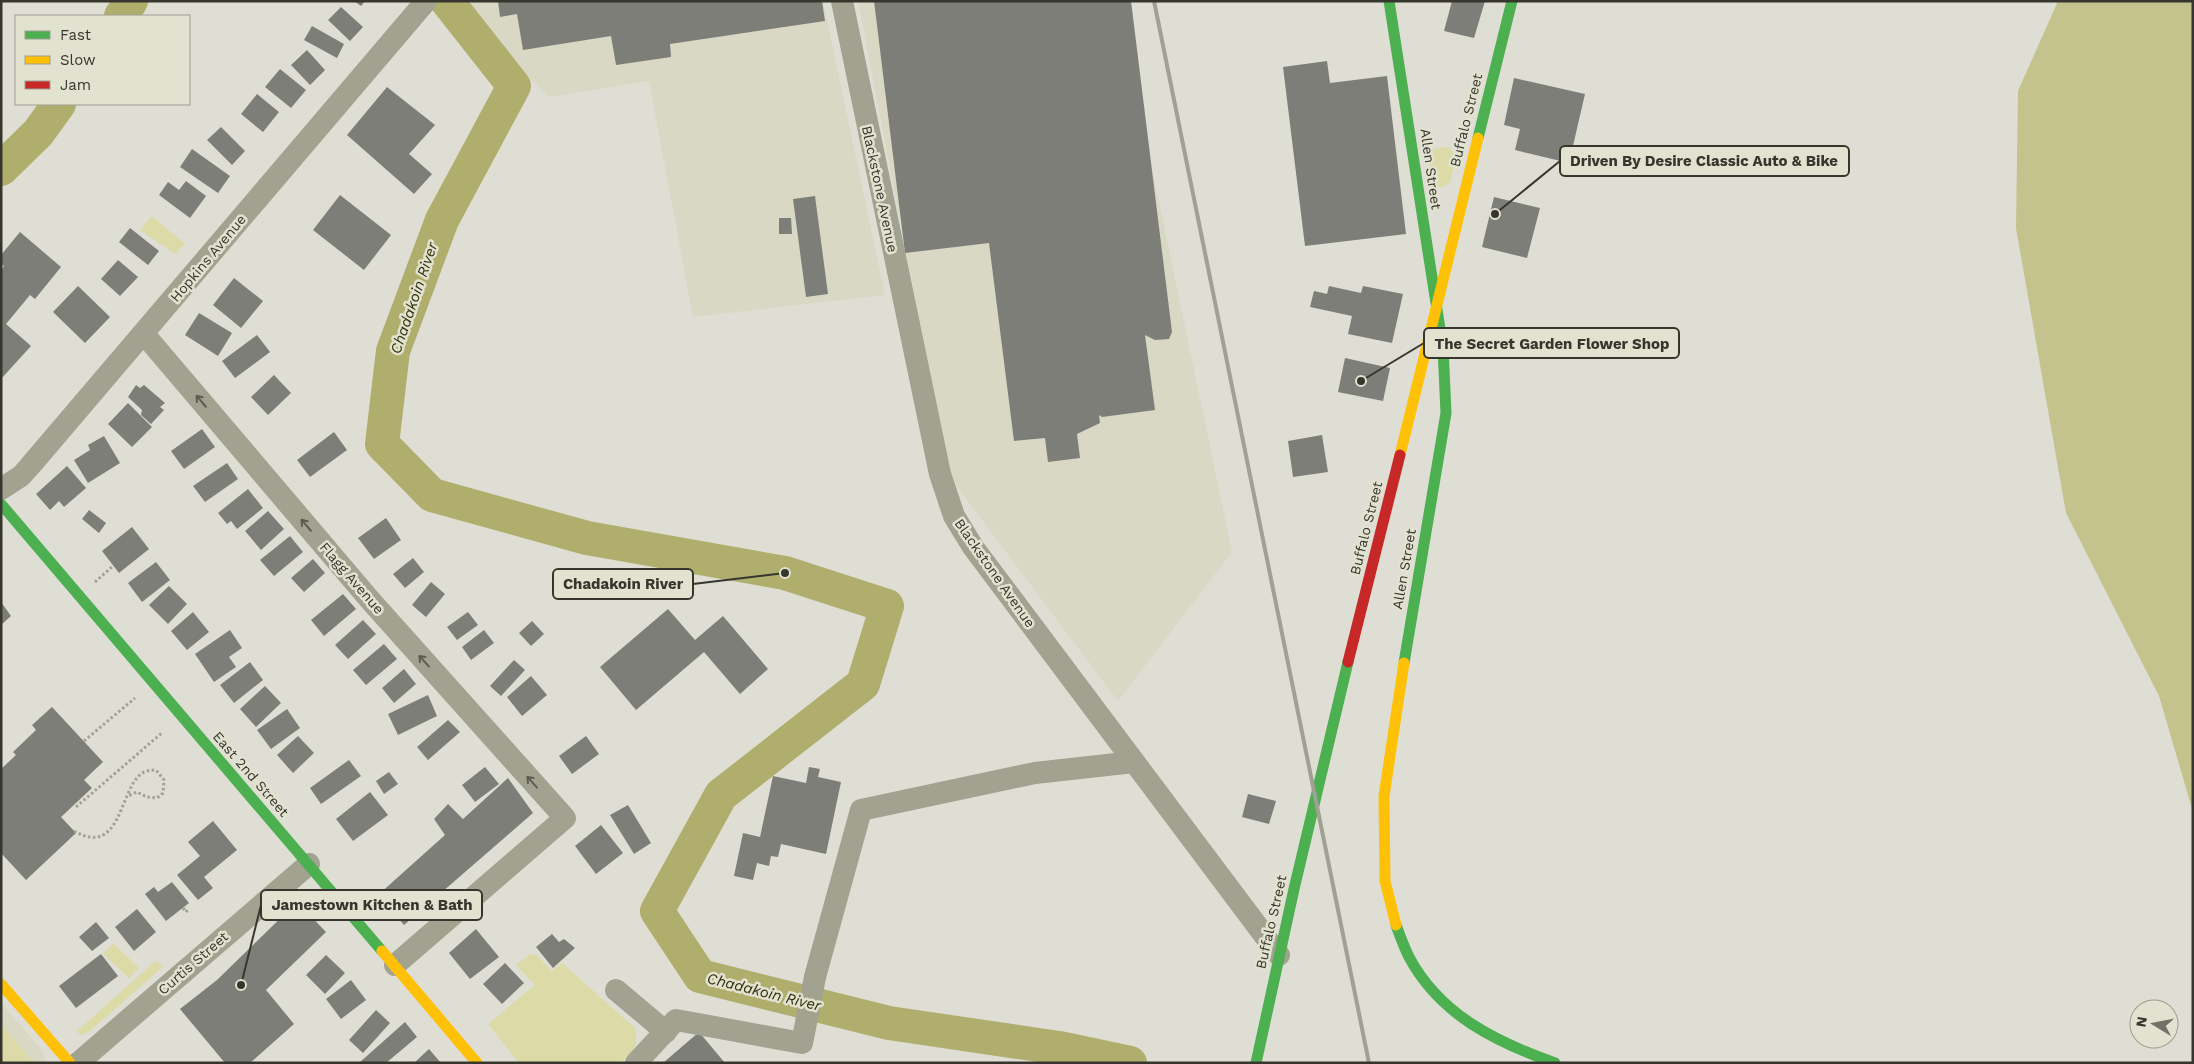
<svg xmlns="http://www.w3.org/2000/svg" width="2194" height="1064" font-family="'Work Sans',sans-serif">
<rect width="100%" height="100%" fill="#deded4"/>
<path fill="#d8d8c5" d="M451,1H823L885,295L693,317L649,81L550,97L449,3Z
M858,1H1117L1232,552L1118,701L949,476Z
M1,1003L42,1050L46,1063H1Z"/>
<path fill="#dcdba7" d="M1442,147L1450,148L1456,157L1450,182L1441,188L1432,183L1427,152Z
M152,216L185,244L175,254L140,230Z
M113,943L139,968L129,978L103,954Z
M535,954L552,971L562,963L635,1028C639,1045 634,1053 620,1063H519L488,1024L535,985L516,965L529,955Z
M155,961L164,966L90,1031L82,1035L76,1032Z
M1,1024L34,1063H1Z"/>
<path fill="#c4c28d" d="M2058,1H2193V812L2159,696L2066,513L2016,228L2018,91Z"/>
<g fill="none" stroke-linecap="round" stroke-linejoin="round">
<path stroke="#b0ae6c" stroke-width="34" d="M447,1L514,86L442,220L393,351L382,444L432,495L587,538L785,573L887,606L863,684L721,795L657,911L700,976L889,1023L1059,1048L1130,1063
M121,16L131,1
M1,169L38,133L59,104"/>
</g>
<path fill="#7e7e78" d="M354,1H365L361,6Z
M498,1H822L825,21L670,44L671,57L616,65L611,36L523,50L517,14L500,17Z
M874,1H1131L1172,332L1169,339L1155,340L1145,335L1155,410L1102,417L1099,415L1100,423L1077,434L1080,458L1048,462L1045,438L1014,441L989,243L905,253Z
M1452,1H1485L1474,38L1444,31Z
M341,7L363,27L350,41L328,20Z
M312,26L344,44L337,58L304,40Z
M307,50L325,70L310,85L291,65Z
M1327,61L1330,83L1387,76L1406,234L1305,246L1283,67Z
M280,69L306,90L291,108L265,87Z
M1514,78L1585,94L1569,163L1515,150L1520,129L1504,125Z
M387,87L435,125L409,154L432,174L414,194L347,135Z
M257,94L279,112L263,132L241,114Z
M221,127L245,151L232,165L207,140Z
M192,149L230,176L218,193L180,167Z
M186,181L206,196L190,218L159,195L168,182L179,190Z
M340,195L391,235L364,270L313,230Z
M815,196L828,294L806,297L793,199Z
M1494,197L1540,208L1527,258L1482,247Z
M779,218H791L792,234H779Z
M130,228L159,251L148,265L119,242Z
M20,232L61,267L35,299L30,295L6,324L31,346L1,379V270L4,266L1,264V255Z
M118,260L138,277L120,296L101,279Z
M234,278L263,301L241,328L213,305Z
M78,286L110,317L85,343L53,312Z
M1329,286L1361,293L1363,286L1403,294L1392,343L1348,334L1352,316L1310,307L1314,291L1327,294Z
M199,313L232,333L218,356L185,335Z
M257,335L270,352L235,378L222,361Z
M1345,358L1390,368L1383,401L1338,392Z
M274,375L291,393L268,415L251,397Z
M136,385L140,388L144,385L165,403L160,407L164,410L151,424L141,415L142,410L128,397Z
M128,403L152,427L132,447L108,424Z
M202,429L215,447L184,469L171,451Z
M334,432L347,450L310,477L297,460Z
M1322,435L1328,472L1293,477L1288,441Z
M104,436L120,463L88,483L74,460L90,450L88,445Z
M227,463L238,479L205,502L193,486Z
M67,466L86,488L64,507L59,501L50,510L36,494Z
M248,489L263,508L237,529L231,521L227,524L218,513Z
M89,510L106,523L99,533L82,519Z
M268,511L284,529L261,550L245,531Z
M386,518L401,540L374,559L358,538Z
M132,527L149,549L119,573L102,551Z
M290,536L303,552L274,576L260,560Z
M413,558L424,572L405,588L393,574Z
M313,559L325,573L304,592L291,578Z
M156,562L170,580L142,602L128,583Z
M431,582L445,594L426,617L412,605Z
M169,586L187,604L168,624L149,605Z
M343,594L356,609L324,636L311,620Z
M1,602L11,616L1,625Z
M668,609L695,640L723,616L768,669L740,694L704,652L636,710L600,667Z
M193,612L209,632L187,650L171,631Z
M468,612L478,625L457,640L447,627Z
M363,620L376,634L348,659L335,645Z
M532,621L544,634L531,646L519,633Z
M230,630L242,648L229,657L236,667L214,682L195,654Z
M484,630L494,643L471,660L462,647Z
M384,644L397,659L366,685L353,670Z
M514,660L525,670L501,696L490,686Z
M250,662L263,680L234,703L220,685Z
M404,669L416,684L394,703L382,688Z
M531,676L547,695L522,716L507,697Z
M265,686L281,703L256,727L240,709Z
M428,695L437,716L398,735L388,714Z
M52,707L103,762L84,780L92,788L61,817L76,833L26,880L1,853V769L16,755L13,752L36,730L32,725Z
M287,709L300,728L271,749L257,730Z
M448,720L460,732L428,760L417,747Z
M298,736L314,753L293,773L277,755Z
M586,736L599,754L572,774L559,756Z
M349,760L361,776L321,804L310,788Z
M485,767L499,784L475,802L462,785Z
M809,767L820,769L818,777L841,782L826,854L781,844L778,857L771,856L769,866L757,863L753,880L734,876L743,833L760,837L773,776L806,783Z
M389,772L398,784L384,794L376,781Z
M508,778L533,813L404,925L378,895L445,835L434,819L448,804L463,819Z
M370,792L388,815L353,841L336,819Z
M1248,794L1276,801L1269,824L1242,817Z
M628,805L651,843L634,854L610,815Z
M213,821L237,850L204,877L213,888L198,900L177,875L200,856L188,842Z
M601,825L623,853L596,874L575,846Z
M172,882L189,903L166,921L145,894L154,887L158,892Z
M297,902L326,932L266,990L294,1024L250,1063H225L180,1009L217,980Z
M137,909L156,932L134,951L115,927Z
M96,922L109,938L92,951L79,937Z
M476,929L499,957L470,979L449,953Z
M552,934L559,942L564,939L575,948L553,968L536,947Z
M101,954L118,976L76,1008L59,986Z
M326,955L345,973L325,994L306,975Z
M505,963L524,983L502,1004L483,984Z
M351,980L366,1000L341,1019L326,999Z
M376,1010L390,1023L363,1053L349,1040Z
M405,1022L417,1037L386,1063H359Z
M699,1032L725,1063H663Z
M429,1049L441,1063H414Z"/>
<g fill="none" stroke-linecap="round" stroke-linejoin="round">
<path stroke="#a2a193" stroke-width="3" stroke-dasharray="2.5 2.5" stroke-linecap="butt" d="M95,582L113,566
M84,741L135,698
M76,807L163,732
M74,831C121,858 119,791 141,774C145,771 150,770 156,770L164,780L163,793L157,798L147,797L137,792L128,796
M183,908L186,912L189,908
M315,921L321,916"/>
<path stroke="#a2a290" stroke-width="22" d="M842,1L940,474L954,516L973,547L1279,955
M144,334L370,600L565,818L395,965
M1,489L21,476L30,466L426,1
M616,990L666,1032
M78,1063L309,864
M636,1063L676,1020L802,1043L815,977L861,810L1035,773L1134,762"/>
<path stroke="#4caf50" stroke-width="11" d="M1389,1L1443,348L1446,413L1404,663
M1478,138L1512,1
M1,504L382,951
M1396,925C1400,936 1404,947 1409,957C1440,1015 1496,1042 1555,1063
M1256,1063L1294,889L1348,662"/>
<path stroke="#ffc107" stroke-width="11" d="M1400,455L1478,138
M1396,925L1385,881L1384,796L1404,663
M382,951L477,1063
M1,984L70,1063"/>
<path stroke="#c62828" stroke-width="11" d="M1348,662L1400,455"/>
<path stroke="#a0a094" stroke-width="4" d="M1154,1L1369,1063"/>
</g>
<defs><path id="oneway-shaft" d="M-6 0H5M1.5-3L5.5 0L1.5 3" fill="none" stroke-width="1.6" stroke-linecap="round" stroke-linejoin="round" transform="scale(1.25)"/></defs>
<g stroke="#5c5c51">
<use href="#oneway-shaft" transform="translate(201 401) rotate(-130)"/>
<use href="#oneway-shaft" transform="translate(306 525) rotate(-130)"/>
<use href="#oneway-shaft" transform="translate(424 661) rotate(-132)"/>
<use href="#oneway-shaft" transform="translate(532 782) rotate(-132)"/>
</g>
<g text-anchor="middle" stroke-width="5" stroke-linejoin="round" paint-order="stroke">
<g font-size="14" fill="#36362f" stroke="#e2e2d0">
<text transform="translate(1466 120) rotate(-76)" y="5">Buffalo Street</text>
<text transform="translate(1431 169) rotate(82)" y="5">Allen Street</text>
<text transform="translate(880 189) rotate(78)" y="5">Blackstone Avenue</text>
<text transform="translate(208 258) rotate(-50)" y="5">Hopkins Avenue</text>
<text transform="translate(1366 528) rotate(-76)" y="5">Buffalo Street</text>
<text transform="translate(1404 569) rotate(-80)" y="5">Allen Street</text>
<text transform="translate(995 573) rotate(55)" y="5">Blackstone Avenue</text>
<text transform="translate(352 578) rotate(49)" y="5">Flagg Avenue</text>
<text transform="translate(251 774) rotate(49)" y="5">East 2nd Street</text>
<text transform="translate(1271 922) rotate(-77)" y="5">Buffalo Street</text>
<text transform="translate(193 963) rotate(-41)" y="5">Curtis Street</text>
</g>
<g font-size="15" font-style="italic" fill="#302f07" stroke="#e2e2d0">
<text transform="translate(414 298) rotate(-71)" y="5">Chadakoin River</text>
<text transform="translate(764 992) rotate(14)" y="5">Chadakoin River</text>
</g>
</g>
<path fill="none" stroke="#36362f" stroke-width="2" d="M1495 214L1560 161M1361 381L1424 343M785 573L693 584M241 985L261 905"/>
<g fill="#36362f" stroke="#e2e2d0" stroke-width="2">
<circle cx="1495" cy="214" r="5"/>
<circle cx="1361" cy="381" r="5"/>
<circle cx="785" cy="573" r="5"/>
<circle cx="241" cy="985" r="5"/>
</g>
<g fill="#e2e2d0" stroke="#36362f" stroke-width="2">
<rect x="1560" y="146" width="289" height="30" rx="5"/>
<rect x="1424" y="328" width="255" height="30" rx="5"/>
<rect x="553" y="569" width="140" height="30" rx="5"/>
<rect x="261" y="890" width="221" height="30" rx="5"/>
</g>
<g font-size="15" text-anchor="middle" font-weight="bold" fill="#36362f">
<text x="1704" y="166">Driven By Desire Classic Auto &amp; Bike</text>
<text x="1552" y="349">The Secret Garden Flower Shop</text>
<text x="623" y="589">Chadakoin River</text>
<text x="372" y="910">Jamestown Kitchen &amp; Bath</text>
</g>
<rect width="2194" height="1064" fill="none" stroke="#36362f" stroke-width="5"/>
<rect x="15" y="15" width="175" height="90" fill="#e2e2d0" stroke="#9d9d90"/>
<rect x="25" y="31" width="25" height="8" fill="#4caf50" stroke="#9d9d90"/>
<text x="60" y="40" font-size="15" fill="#36362f">Fast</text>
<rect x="25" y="56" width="25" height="8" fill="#ffc107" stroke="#9d9d90"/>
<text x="60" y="65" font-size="15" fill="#36362f">Slow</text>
<rect x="25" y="81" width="25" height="8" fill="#c62828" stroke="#9d9d90"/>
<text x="60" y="90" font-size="15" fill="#36362f">Jam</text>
<g transform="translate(2154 1024) rotate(280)"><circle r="24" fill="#e2e2d0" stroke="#9d9d90"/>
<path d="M0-4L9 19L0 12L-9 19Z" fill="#717169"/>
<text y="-8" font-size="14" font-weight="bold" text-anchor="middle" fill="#36362f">N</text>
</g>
</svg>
